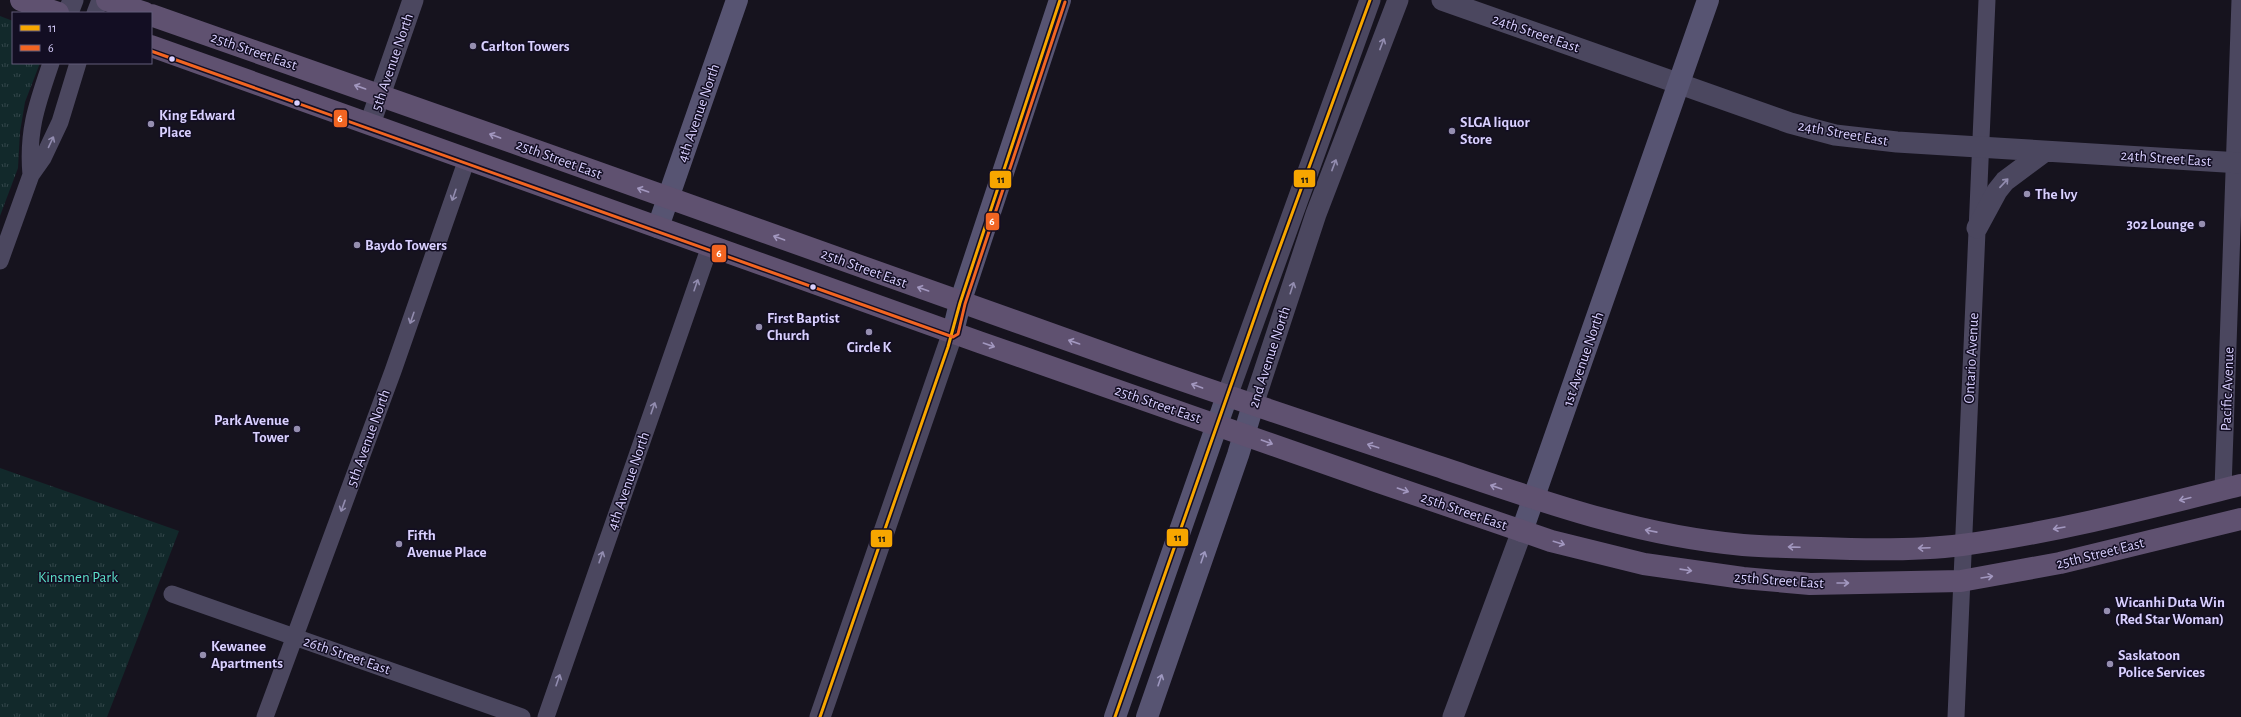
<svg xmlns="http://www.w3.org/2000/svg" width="2241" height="717" font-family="'Alegreya Sans',sans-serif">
<defs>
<pattern id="grass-tufts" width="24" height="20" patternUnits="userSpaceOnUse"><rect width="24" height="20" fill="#12292b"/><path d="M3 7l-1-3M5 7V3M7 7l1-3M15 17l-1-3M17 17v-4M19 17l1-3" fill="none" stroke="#34474b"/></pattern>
</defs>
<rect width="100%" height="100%" fill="#16131e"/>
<path fill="url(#grass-tufts)" d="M0,16L13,21V63H40L25,102L20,132L18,168L0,216Z
M0,468L179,531L107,717H0Z"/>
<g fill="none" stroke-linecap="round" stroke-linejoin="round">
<path stroke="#4b475f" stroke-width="17" d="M95,13L100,0
M31,175C27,131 37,104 51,63
M0,261L31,175L43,158L60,122L78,63
M2223,489L2240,0
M172,594L522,717
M265,717L393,371L467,159
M546,717L710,246
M1956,717L1987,0"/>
<path stroke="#4b475f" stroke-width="21" d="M1442,0L1790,123L1835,135L1897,142L2241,163
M68,13L73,0
M370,124L413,0
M1977,228L1997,191L2005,181L2044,152
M1227,396L1370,0
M1253,405L1316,214L1398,0
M820,717L953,332
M1453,717L1522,531"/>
<path stroke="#575472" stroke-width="22" d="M658,227L737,0
M953,332L960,303L1060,0
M1522,531L1708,0
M1115,717L1227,396
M1147,717L1238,455L1253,405"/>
<path stroke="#5f5170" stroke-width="22" d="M21,0L58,13
M107,0L145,13
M151,15C476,128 800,245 1124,360C1231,398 1338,433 1446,469C1544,502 1639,536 1743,545C1768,547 1794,547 1820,548C1867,550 1915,551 1962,545C2057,532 2149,508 2241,485
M151,46L979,342L1376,481L1551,541L1644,564L1743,578L1810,584L1961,581L2060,563L2241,519"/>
<g stroke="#130e23" stroke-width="6">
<path id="bus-1" d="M820,717L948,347L960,303L1060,0
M1115,717L1266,285L1370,0"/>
</g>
<g stroke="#130e23" stroke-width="6">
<path id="bus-2" d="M151,51L953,337L958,334L965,304L1065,2"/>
</g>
<use href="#bus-1" stroke="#f7a600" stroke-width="3"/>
<use href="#bus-2" stroke="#f26522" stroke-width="3"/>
</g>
<defs><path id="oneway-shaft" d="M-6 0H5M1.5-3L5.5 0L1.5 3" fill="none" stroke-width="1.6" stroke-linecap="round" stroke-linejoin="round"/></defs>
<g stroke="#928caf">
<use href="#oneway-shaft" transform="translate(1382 44) rotate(-69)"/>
<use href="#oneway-shaft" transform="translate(51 142) rotate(-65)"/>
<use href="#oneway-shaft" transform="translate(1334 165) rotate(-69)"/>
<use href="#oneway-shaft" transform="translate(2004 183) rotate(-47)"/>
<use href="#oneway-shaft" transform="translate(454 195) rotate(109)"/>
<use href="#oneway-shaft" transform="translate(696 285) rotate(-71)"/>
<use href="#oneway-shaft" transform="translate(1292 288) rotate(-72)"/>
<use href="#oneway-shaft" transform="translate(412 318) rotate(109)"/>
<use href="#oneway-shaft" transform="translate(653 408) rotate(-71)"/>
<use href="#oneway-shaft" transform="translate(343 506) rotate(110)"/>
<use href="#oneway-shaft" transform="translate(601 557) rotate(-71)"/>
<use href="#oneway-shaft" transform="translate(558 680) rotate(-71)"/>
</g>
<g stroke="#a297bf">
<use href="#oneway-shaft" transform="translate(360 87) rotate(-161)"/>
<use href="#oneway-shaft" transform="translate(495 136) rotate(-160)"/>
<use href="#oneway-shaft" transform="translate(643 190) rotate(-161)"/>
<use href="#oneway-shaft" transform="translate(779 238) rotate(-160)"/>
<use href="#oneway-shaft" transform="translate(923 289) rotate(-161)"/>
<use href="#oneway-shaft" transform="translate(1074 342) rotate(-161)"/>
<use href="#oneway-shaft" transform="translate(989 345) rotate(19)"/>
<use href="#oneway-shaft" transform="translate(1197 386) rotate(-160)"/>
<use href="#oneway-shaft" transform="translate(1267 442) rotate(20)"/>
<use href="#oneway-shaft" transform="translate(1373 446) rotate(-162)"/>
<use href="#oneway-shaft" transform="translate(1496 487) rotate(-161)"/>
<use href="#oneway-shaft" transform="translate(1403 490) rotate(19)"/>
<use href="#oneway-shaft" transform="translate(2185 499) rotate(166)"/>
<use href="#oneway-shaft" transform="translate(2059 528) rotate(170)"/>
<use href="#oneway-shaft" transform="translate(1651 531) rotate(-169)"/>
<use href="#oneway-shaft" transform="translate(1559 543) rotate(17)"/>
<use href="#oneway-shaft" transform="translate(1794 547) rotate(-178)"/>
<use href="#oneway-shaft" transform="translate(1924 548) rotate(178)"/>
<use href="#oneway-shaft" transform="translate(1686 570) rotate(8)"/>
<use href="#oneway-shaft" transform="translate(1987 577) rotate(-9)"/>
<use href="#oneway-shaft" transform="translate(1843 583)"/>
</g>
<g stroke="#9e98c0">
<use href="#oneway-shaft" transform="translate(1203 557) rotate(-71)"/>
<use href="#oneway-shaft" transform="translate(1160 680) rotate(-71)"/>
</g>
<g fill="#958eb0" stroke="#130e23" stroke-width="1.5">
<circle cx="473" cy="46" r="4"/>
<circle cx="151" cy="124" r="4"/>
<circle cx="1452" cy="131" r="4"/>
<circle cx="2027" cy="194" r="4"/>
<circle cx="2202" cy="224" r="4"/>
<circle cx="357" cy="245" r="4"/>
<circle cx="759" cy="327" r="4"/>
<circle cx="869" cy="332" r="4"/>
<circle cx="297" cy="429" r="4"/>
<circle cx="399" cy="544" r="4"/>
<circle cx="2107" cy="611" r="4"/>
<circle cx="203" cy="655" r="4"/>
<circle cx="2110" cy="664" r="4"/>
</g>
<g fill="#d9d0ff" stroke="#130e23" stroke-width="1.5">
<circle cx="172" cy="59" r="3.5"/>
<circle cx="297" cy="103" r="3.5"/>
<circle cx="813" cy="287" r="3.5"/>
</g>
<g text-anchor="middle" stroke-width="3" stroke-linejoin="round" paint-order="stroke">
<g font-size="15" fill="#d9d0ff" stroke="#130e23">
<text transform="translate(1536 33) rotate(19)" y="5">24th Street East</text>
<text transform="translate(254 51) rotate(19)" y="5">25th Street East</text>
<text transform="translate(392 62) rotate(-71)" y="5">5th Avenue North</text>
<text transform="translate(698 113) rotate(-71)" y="5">4th Avenue North</text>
<text transform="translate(1843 133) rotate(10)" y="5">24th Street East</text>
<text transform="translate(2166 158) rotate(4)" y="5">24th Street East</text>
<text transform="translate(559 159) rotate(20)" y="5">25th Street East</text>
<text transform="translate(864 268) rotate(20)" y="5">25th Street East</text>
<text transform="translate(1269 357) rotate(-72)" y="5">2nd Avenue North</text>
<text transform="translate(1971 358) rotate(-87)" y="5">Ontario Avenue</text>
<text transform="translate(1583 359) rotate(-71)" y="5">1st Avenue North</text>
<text transform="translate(2227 389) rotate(-88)" y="5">Pacific Avenue</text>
<text transform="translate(1158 404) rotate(19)" y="5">25th Street East</text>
<text transform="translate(368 438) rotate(-70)" y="5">5th Avenue North</text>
<text transform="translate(628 481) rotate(-71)" y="5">4th Avenue North</text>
<text transform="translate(1464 511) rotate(19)" y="5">25th Street East</text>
<text transform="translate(2100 553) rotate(-14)" y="5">25th Street East</text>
<text transform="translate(1779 580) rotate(4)" y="5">25th Street East</text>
<text transform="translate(347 655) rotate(19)" y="5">26th Street East</text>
</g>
<g font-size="15" font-weight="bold" fill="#d9d0ff" stroke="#130e23" text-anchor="start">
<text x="481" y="51">Carlton Towers</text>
<text x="159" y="120">King Edward<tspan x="159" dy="17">Place</tspan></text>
<text x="1460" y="127">SLGA liquor<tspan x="1460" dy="17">Store</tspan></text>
<text x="2035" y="199">The Ivy</text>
<text x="2194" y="229" text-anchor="end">302 Lounge</text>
<text x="365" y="250">Baydo Towers</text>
<text x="767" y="323">First Baptist<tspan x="767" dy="17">Church</tspan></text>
<text x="869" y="352" text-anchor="middle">Circle K</text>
<text x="289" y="425" text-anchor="end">Park Avenue<tspan x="289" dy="17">Tower</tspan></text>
<text x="407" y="540">Fifth<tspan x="407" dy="17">Avenue Place</tspan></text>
<text x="2115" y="607">Wicanhi Duta Win<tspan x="2115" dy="17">(Red Star Woman)</tspan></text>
<text x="211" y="651">Kewanee<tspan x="211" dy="17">Apartments</tspan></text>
<text x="2118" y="660">Saskatoon<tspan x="2118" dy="17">Police Services</tspan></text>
</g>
<g font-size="15" fill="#5be0c9" stroke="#130e23">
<text x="78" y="582">Kinsmen Park</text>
</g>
</g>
<g stroke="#130e23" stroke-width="1.5">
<rect x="333" y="109" width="15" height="19" rx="4" fill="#f26522"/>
<rect x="1293" y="169" width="23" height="19" rx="4" fill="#f7a600"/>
<rect x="989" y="170" width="23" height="19" rx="4" fill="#f7a600"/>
<rect x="985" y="212" width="15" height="19" rx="4" fill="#f26522"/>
<rect x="711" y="244" width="16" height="19" rx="4" fill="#f26522"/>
<rect x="1166" y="528" width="23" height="19" rx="4" fill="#f7a600"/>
<rect x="870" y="529" width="23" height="19" rx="4" fill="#f7a600"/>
</g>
<g font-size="11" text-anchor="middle" font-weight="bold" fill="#fff">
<text x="340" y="122">6</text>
<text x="992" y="225">6</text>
<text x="719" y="257">6</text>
</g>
<g font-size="11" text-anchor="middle" font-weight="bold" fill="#111">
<text x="1305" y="183">11</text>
<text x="1001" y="183">11</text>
<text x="1178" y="541">11</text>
<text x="882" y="542">11</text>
</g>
<rect x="12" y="12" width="140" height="52" fill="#130e23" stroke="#625c7b"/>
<rect x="20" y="25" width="20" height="6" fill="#f7a600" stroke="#625c7b"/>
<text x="48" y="32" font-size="12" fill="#d9d0ff">11</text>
<rect x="20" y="45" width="20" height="6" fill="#f26522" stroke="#625c7b"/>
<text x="48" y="52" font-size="12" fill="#d9d0ff">6</text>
</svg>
